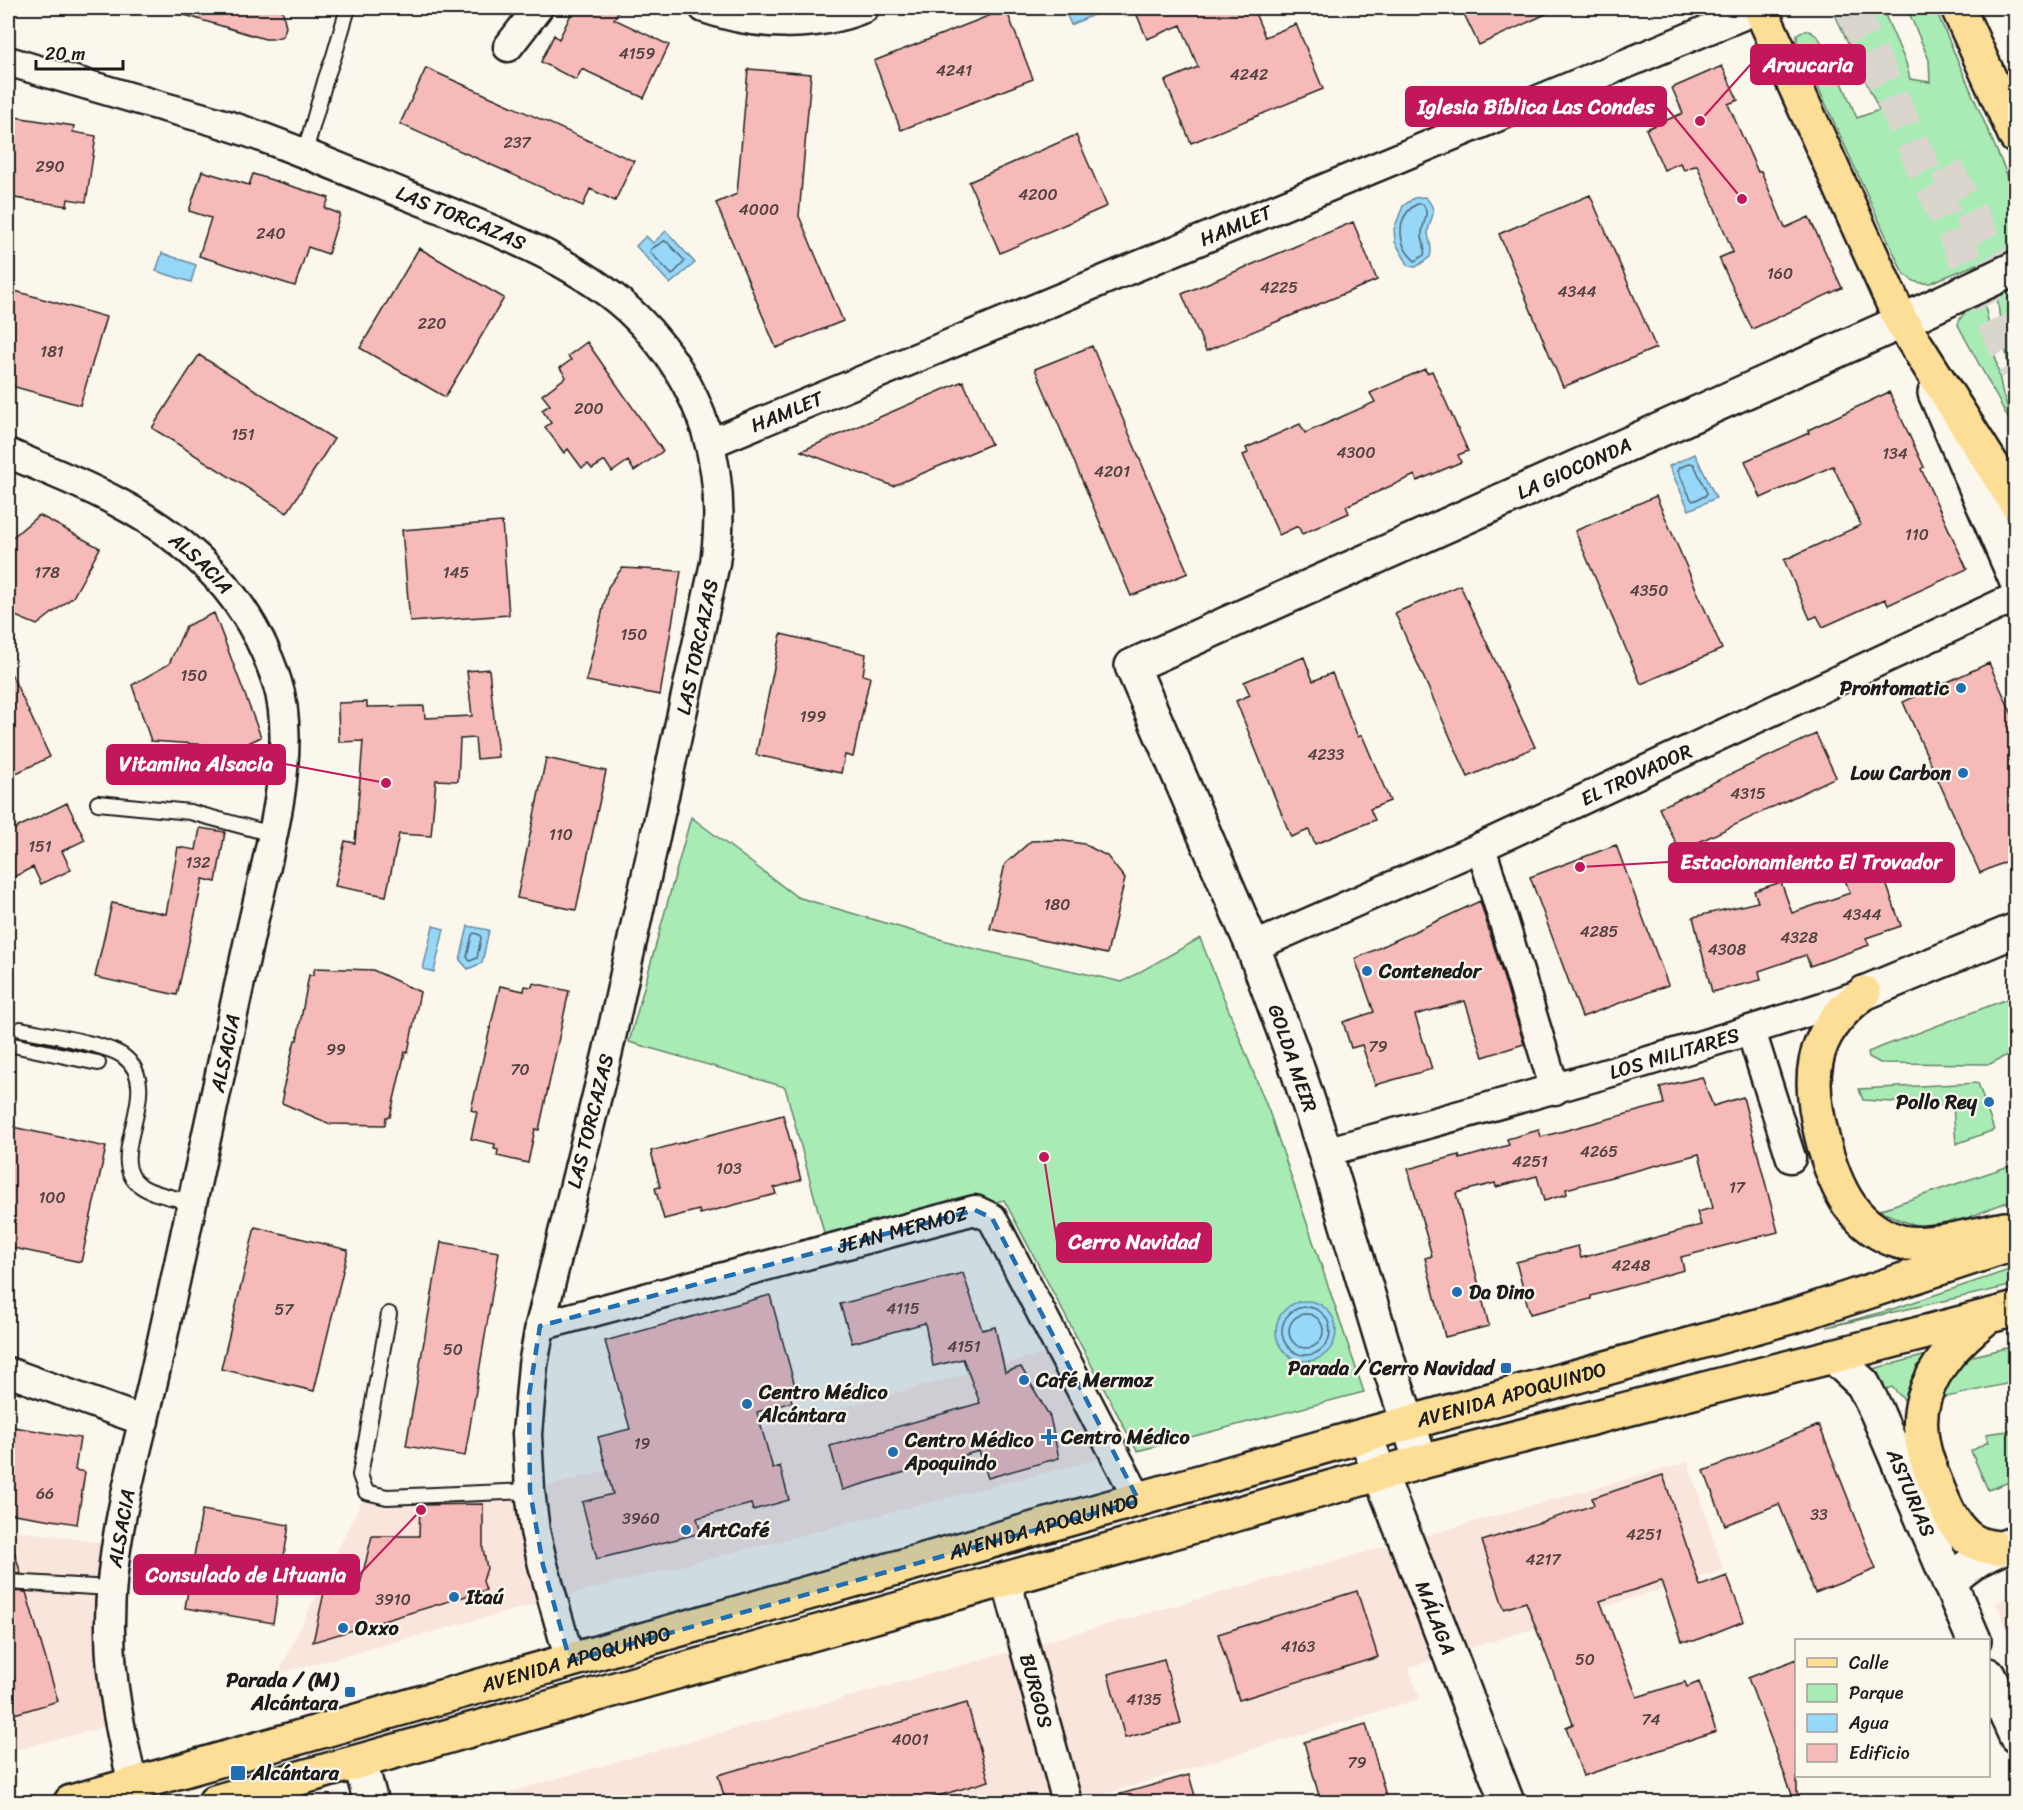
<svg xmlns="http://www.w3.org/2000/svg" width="2023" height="1810" font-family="Sriracha,sans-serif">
<rect width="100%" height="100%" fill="#fbf7ec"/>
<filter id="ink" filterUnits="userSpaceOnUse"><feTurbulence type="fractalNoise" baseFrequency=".0167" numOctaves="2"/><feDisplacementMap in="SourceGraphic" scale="12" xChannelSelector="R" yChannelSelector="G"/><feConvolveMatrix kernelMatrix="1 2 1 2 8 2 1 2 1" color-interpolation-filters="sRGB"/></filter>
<g filter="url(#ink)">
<path fill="#fae5dc" d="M1053,1351L1106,1457L587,1590L278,1674L366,1492L530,1491Z
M1688,1462L1724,1570L1409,1667L1420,1699L1079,1802H473Z
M8,1529L102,1543L99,1628L112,1725L8,1752Z
M2015,1595V1647L1996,1603Z
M335,1792L343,1793L347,1802H297Z"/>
<path fill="#a8ebb5" stroke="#628468" stroke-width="1.5" d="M1832,8H1882L1906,63L1910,79L1930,82L1929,60L1907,8H1935L2015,193V249L1930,283C1916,284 1911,281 1902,271L1797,41V34C1803,30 1808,29 1814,34C1830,45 1848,99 1857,118L1879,110Z
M2015,288V313L2000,320L1997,296Z
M1984,301L2003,395L2015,426V431L1958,325C1961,311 1973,308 1984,301Z
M2015,334V362L2010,379L2004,340Z
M691,817L797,897L967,947L1122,982L1200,938L1270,1114L1364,1392L1137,1451L1004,1200L826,1240L785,1087L629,1042Z
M2015,996V1051L1990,1064L1880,1063L1869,1057L1868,1052Z
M1978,1083L1994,1130L1956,1144L1953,1106L1863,1100L1859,1089Z
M2015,1164V1199C1989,1208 1950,1229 1922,1226C1906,1224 1893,1217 1879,1210Z
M2015,1268V1285L1827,1327L1890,1310Z
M2015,1346V1382L1938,1399L1957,1369L1973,1356Z
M1927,1355L1930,1361L1915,1380L1906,1402L1892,1387L1880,1391L1869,1370Z
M2015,1430V1480L1988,1490L1971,1451L1988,1442L1986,1434Z"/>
<path fill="#97d7f8" stroke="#668ca0" stroke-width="1.5" d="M1064,8H1100L1102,11L1071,25Z
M1425,197C1441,212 1428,220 1428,233C1429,243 1433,246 1430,257L1416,267L1409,266L1395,242L1394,229L1403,206L1414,198Z
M666,231L695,263L670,284L636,246L646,236L653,243Z
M162,253L196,265L191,282L156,271Z
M1695,454L1716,498L1689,510L1669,466Z
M433,926L444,929L434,972L423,969Z
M468,926L489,930L482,963L468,969L460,960Z
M1276 1331a30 30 0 1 1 60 0a30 30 0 1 1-60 0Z"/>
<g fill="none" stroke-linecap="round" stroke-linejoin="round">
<path stroke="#4d6774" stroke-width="1.5" d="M1417,204H1423C1431,215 1421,223 1422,236C1423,243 1426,247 1424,255L1415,261C1397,245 1395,217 1417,204Z
M664,241L667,242L685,261L672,275L650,252L651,249Z
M1690,463L1694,464L1707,493L1705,496L1693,501L1691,499L1678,471L1679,468Z
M474,933L480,935L481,938L477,958L470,961L467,957L472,935Z
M1282 1331a24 24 0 1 1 48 0a24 24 0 1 1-48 0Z
M1289 1331a17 17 0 1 1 34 0a17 17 0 1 1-34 0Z"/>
</g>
<path fill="#f6bab8" stroke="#1c1c1c" stroke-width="1.5" d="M182,8H282L286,27L283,36L273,39H265L181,14Z
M574,8H620L614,19L669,45L644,98L582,69L576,80L541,62L554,35L559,39Z
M1134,8H1253L1265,37L1296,24L1323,89L1191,143L1165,81L1198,67L1181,25L1147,39Z
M1461,8H1559L1479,45Z
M1006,9L1033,79L901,130L874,61Z
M1722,66L1738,100L1728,104L1758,172L1761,171L1785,228L1809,217L1842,288L1752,329L1719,258L1733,252L1697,165L1684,170L1680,163L1664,170L1646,129L1683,113L1672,88Z
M426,68L634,161L615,201L590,189L583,206L400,124Z
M748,69L811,74L799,216L843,321L776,348L716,203L737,194Z
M8,116L74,126L73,132L96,136L86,202L68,199L67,206L8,197Z
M1076,135L1107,206L1000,253L969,182Z
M202,171L249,185L253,174L329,198L325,208L340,214L328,254L308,247L295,286L199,256L211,218L189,211Z
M1590,195L1656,348L1563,387L1499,234Z
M1353,222L1377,280L1206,351L1182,294Z
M419,248L504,298L445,397L360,348Z
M8,289L106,317L80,405L8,385Z
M587,342L663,451L634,471L628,461L612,472L605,461L592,469L588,464L582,468L568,449L564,453L545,427L551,423L542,410L550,405L542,395L566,377L560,368L571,360L568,356Z
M1092,346L1188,573L1131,596L1035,369Z
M199,355L334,439L287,513L152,428Z
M1425,369L1427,373L1432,371L1468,451L1458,455L1461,462L1417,481L1415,475L1346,506L1349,513L1302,534L1298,526L1279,535L1243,455L1248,453L1246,448L1300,424L1305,433L1375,402L1370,393Z
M963,381L991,444L893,486L801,451Z
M1889,392L1924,467L1921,469L1967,569L1888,605L1885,599L1823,627L1817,616L1810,619L1784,560L1861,525L1833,466L1761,498L1745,461L1809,433L1808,430Z
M1656,496L1722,649L1641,684L1575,531Z
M39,515L100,548L73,597L37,625L8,613V541Z
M502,522L509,615L410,622L402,530Z
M622,568L681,571L660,695L586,681L608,587Z
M1460,585L1535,747L1468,777L1395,613Z
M214,613L261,737L240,747L151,741L132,685L169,664L186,626Z
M781,634L866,654L863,675L870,677L853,757L845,755L841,773L756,755Z
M1304,657L1313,681L1332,673L1358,737L1362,735L1390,801L1370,809L1375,820L1315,844L1309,830L1291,837L1236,701L1250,695L1244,682Z
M1989,663L2016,723V857L1980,873L1903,702Z
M8,667L50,757L8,777Z
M489,669L498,757L477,759L475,738L460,739L458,781L436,780L431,836L399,834L386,896L335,886L345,841L355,843L363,741L339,742L338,703L367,702V707L424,706L425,718L472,716L467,671Z
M1816,734L1836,777L1680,851L1659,808Z
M546,758L606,771L576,910L517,898Z
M67,803L85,840L62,851L71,870L41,884L33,867L8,880V832Z
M200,828L225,832L216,882L203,879L177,995L95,977L112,903L166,914L178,847L196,850Z
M1058,840L1084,844L1107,856L1125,879L1107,954L990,929L1005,864L1031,841Z
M1616,845L1668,985L1582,1017L1530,877Z
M1868,854L1878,882L1885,880L1901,926L1866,938L1869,945L1810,966L1806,955L1759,971L1761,980L1712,992L1693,917L1758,902L1754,891L1781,882L1792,913L1850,893L1839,864Z
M1480,901L1524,1044L1483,1057L1465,1001L1415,1015L1432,1069L1375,1085L1362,1045L1351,1048L1343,1022L1374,1012L1355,959Z
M315,968L373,970L420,992L408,1052H405L390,1117H386L385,1125L330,1124L282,1103L284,1093H282L295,1040H297L309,975H313Z
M533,983L569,991L539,1130L535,1129L528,1163L497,1156L498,1150L494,1149L495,1144L471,1139L477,1112L471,1110L500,986L524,991L525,986L532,987Z
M1702,1077L1713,1106L1743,1097L1778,1232L1681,1257L1684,1270L1591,1296V1299L1530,1314L1516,1262L1578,1246L1581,1258L1701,1225L1697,1212L1713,1208L1699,1154L1566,1189L1567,1194L1544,1201L1537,1176L1496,1187L1495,1183L1456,1193L1489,1326L1445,1337L1425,1258L1432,1256L1408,1169L1459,1155L1460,1159L1509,1145L1507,1139L1539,1130L1541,1137L1664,1104L1660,1087Z
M783,1115L801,1180L774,1188L776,1194L700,1214L699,1210L664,1219L655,1188L660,1187L651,1151Z
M8,1126L106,1147L81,1262L8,1247Z
M255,1227L348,1250L314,1391L221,1369Z
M441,1242L499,1252L465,1456L406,1446Z
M963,1273L982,1330L995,1327L1005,1372L1021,1367L1050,1417L1059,1458L988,1478L979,1451L842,1490L830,1446L980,1403L963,1359L933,1366L925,1323L852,1343L840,1304Z
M770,1295L795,1386L788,1388L792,1402L757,1412L773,1469L780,1466L789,1500L753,1510L751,1504L697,1518L701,1533L597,1559L582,1502L613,1494L598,1437L630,1429L605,1341Z
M1819,1425L1876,1569L1815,1593L1779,1504L1725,1525L1704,1471Z
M8,1426L80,1438L75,1470L85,1472L77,1524L8,1513Z
M1663,1475L1700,1586L1727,1576L1744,1621L1694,1641H1682L1661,1581L1600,1601L1637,1697L1685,1682L1687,1687L1699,1682L1716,1731L1583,1776L1566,1727L1573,1724L1526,1602L1504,1609L1482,1541L1594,1505L1592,1498Z
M483,1504V1549L487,1568L483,1581L486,1590L313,1642L327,1579L360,1585L372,1536H419L420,1505Z
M202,1510L289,1525L273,1623L185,1608Z
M14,1551L21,1574L8,1573V1552Z
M8,1591L26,1592L58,1701L8,1716Z
M1357,1591L1378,1657L1239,1700L1218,1634Z
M1164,1659L1181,1723L1125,1738L1108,1674Z
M1797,1659V1800H1794L1748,1678Z
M967,1703L989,1781L914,1803H726L718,1775Z
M1366,1724L1388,1803H1321L1304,1742Z
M1189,1775L1197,1803H1118L1117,1795Z"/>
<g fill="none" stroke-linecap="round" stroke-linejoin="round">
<path stroke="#dad6cd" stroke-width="33" stroke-dasharray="33 16" stroke-linecap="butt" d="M1851,8L2016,371
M1946,168L2016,299"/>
<g stroke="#1c1c1c" stroke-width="18">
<path id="lane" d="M304,155L326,78L334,56L348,8
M98,803L190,812L272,834
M21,1029C43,1034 107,1044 123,1056C168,1089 101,1159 141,1186C153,1195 179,1198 193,1203
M8,1044L98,1063
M389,1314L360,1475L366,1492L387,1497L530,1491
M8,1582L111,1588"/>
</g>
<g stroke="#1c1c1c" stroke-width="33">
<g id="street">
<path d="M704,8C755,26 813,29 864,8"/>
<path d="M508,47L538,8"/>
<path id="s1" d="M8,61C60,77 112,92 164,107C190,114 216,121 242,130C303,151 363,178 424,202C496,231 581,262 637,318C704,385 728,470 715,563L608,1051L540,1326L533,1365L527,1434L530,1491L535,1531L543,1565L570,1661"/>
<path id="s2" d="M711,443L1760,8"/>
<path id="s3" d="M8,453C44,469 82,483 117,502C193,542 250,598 277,682C300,753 265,866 249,940C224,1057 199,1174 173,1291C163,1335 154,1380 143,1423C126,1490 109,1560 110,1630C110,1683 121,1734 133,1785"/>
<path d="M1481,847L1555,1090"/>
<path id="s4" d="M1253,947L1481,847L2016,597"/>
<path d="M1751,1031L1791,1158"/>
<path id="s5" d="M1325,1152C1506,1103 1685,1053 1862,994"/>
<path id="s6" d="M540,1326L975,1210L992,1218L1139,1501"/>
<path d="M8,1372L144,1421"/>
<path id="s7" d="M1006,1579L1067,1802"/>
</g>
</g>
<g stroke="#1c1c1c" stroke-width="38">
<g id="secondary">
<path d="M1935,393L2016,580"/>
<path d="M1864,993L2016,930"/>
<path id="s8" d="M1833,1356L1863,1384L1876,1410L1974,1640"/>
<path id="s9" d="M1365,1435L1507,1802"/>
<path id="s10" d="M1421,1462L1391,1371L1325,1152L1291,1050L1253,947L1132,666L1883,330L2016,268"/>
<path d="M1949,1583C1968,1563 1989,1551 2016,1543"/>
<path d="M1988,1675L2016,1736"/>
<path d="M360,1762L371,1802"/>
</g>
</g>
<g stroke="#1c1c1c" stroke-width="38">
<g id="primary">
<path d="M1760,8L1901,321L2016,503"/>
<path d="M1958,8L2016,137"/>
<path d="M1864,993C1841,1010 1821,1033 1816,1062C1808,1099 1828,1175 1850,1206C1862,1223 1881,1237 1901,1242C1927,1248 1978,1234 2005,1229"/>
<path d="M1986,1318C1960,1339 1934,1364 1924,1398C1914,1432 1927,1464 1941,1496C1947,1510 1953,1524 1965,1535C1974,1544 1986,1547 1998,1548"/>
<path id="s11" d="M71,1802L1365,1435L1797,1315L2016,1243"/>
<path d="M215,1802L1421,1462L2016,1309"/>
</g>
</g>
<use href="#lane" stroke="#fbf7ec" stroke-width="14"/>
<use href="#street" stroke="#fbf7ec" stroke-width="28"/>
<use href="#secondary" stroke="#fbf7ec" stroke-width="33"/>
<use href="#primary" stroke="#fdde96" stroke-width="33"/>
</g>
</g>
<path fill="#1f6fb2" fill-opacity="0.2" stroke="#1f6fb2" stroke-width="4.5" stroke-dasharray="12 8" stroke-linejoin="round" d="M975,1210L992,1218L1139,1501L570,1661L543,1565L530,1491L529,1395L540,1326Z"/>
<g fill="#1f6fb2" stroke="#fbf7ec" stroke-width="2">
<circle cx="1961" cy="688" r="6"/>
<circle cx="1963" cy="773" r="6"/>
<circle cx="1367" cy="971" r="6"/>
<circle cx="1989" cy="1102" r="6"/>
<circle cx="1457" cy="1292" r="6"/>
<rect x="1500" y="1362" width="12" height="12" rx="3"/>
<circle cx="1024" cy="1380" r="6"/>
<circle cx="747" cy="1404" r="6"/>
<path d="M1046 1428h6v6h6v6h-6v6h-6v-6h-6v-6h6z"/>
<circle cx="893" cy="1452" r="6"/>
<circle cx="686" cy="1530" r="6"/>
<circle cx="454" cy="1597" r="6"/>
<circle cx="343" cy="1628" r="6"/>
<rect x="344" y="1686" width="12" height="12" rx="3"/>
<rect x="230" y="1765" width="16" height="16" rx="3"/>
</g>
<g text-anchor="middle" stroke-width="4.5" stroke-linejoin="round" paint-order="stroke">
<g font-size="16" fill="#524443">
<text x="637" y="59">4159</text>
<text x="954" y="76">4241</text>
<text x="1249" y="80">4242</text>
<text x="517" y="148">237</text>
<text x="50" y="172">290</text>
<text x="1038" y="200">4200</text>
<text x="759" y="215">4000</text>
<text x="271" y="239">240</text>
<text x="1780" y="279">160</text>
<text x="1279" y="293">4225</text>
<text x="1577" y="297">4344</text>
<text x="432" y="329">220</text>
<text x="52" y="357">181</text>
<text x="589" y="414">200</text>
<text x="243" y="440">151</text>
<text x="1356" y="458">4300</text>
<text x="1895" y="459">134</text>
<text x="1112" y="477">4201</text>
<text x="1917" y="540">110</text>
<text x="47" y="578">178</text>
<text x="456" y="578">145</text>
<text x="1649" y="596">4350</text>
<text x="634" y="640">150</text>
<text x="194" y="681">150</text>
<text x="813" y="722">199</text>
<text x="1326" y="760">4233</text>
<text x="1748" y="799">4315</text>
<text x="561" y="840">110</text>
<text x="40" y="852">151</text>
<text x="198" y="868">132</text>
<text x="1057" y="910">180</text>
<text x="1862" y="920">4344</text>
<text x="1599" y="937">4285</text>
<text x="1799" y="943">4328</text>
<text x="1727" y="955">4308</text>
<text x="1378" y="1052">79</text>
<text x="336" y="1055">99</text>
<text x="520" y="1075">70</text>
<text x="1599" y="1157">4265</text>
<text x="1530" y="1167">4251</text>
<text x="729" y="1174">103</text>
<text x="1737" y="1193">17</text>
<text x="52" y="1203">100</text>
<text x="1631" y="1271">4248</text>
<text x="903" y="1314">4115</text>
<text x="284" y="1315">57</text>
<text x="964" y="1352">4151</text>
<text x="453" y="1355">50</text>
<text x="642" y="1449">19</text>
<text x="45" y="1499">66</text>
<text x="1819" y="1520">33</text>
<text x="641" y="1524">3960</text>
<text x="1644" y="1540">4251</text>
<text x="1543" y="1565">4217</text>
<text x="393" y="1605">3910</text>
<text x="1298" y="1652">4163</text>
<text x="1585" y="1665">50</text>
<text x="1144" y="1705">4135</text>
<text x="1651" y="1725">74</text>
<text x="910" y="1745">4001</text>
<text x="1357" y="1768">79</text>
</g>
<g font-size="20" fill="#1c1c1c" stroke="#fbf7ec">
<text dy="7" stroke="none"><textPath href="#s1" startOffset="480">LAS TORCAZAS</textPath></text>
<text dy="7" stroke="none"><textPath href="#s2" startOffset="568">HAMLET</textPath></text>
<text dy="7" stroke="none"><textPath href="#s2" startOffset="82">HAMLET</textPath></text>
<text dy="7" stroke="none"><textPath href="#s10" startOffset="1332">LA GIOCONDA</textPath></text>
<text dy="7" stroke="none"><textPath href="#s3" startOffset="224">ALSACIA</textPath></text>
<text transform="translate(697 647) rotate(-78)" y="7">LAS TORCAZAS</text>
<text dy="7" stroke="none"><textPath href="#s4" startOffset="420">EL TROVADOR</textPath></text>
<text transform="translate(225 1053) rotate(-78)" y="7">ALSACIA</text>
<text dy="7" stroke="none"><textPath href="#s5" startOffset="363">LOS MILITARES</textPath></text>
<text transform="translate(1293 1058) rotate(71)" y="7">GOLDA MEIR</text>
<text transform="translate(590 1121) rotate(-76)" y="7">LAS TORCAZAS</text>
<text dy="7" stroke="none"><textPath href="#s6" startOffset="375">JEAN MERMOZ</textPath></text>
<text dy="7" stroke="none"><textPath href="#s11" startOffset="1497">AVENIDA APOQUINDO</textPath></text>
<text dy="7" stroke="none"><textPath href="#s8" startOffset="160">ASTURIAS</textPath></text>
<text dy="7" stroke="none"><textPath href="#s11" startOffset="1011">AVENIDA APOQUINDO</textPath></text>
<text transform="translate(121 1528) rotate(-80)" y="7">ALSACIA</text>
<text dy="7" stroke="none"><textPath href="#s9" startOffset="196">MÁLAGA</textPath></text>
<text dy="7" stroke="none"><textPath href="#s11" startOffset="525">AVENIDA APOQUINDO</textPath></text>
<text dy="7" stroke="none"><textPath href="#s7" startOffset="116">BURGOS</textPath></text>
</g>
<g font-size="20" font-weight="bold" fill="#1c1c1c" stroke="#fbf7ec" text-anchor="start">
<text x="1949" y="695" text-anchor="end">Prontomatic</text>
<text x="1951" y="780" text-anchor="end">Low Carbon</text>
<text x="1379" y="978">Contenedor</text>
<text x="1977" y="1109" text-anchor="end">Pollo Rey</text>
<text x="1469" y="1299">Da Dino</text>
<text x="1494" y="1375" text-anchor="end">Parada / Cerro Navidad</text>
<text x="1036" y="1387">Café Mermoz</text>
<text x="759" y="1399">Centro Médico<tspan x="759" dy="23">Alcántara</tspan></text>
<text x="1061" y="1444">Centro Médico</text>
<text x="905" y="1447">Centro Médico<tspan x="905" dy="23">Apoquindo</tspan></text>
<text x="698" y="1537">ArtCafé</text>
<text x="466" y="1604">Itaú</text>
<text x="355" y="1635">Oxxo</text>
<text x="338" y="1687" text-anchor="end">Parada / (M)<tspan x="338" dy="23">Alcántara</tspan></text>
<text x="252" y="1780">Alcántara</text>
</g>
</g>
<path fill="none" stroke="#c2185b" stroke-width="2" d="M1700 121L1751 64M1742 199L1666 107M386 783L285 764M1580 867L1669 862M1044 1157L1057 1242M421 1510L359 1575"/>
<g fill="#c2185b" stroke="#fbf7ec" stroke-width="2">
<circle cx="1700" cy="121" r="6"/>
<circle cx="1742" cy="199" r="6"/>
<circle cx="386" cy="783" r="6"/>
<circle cx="1580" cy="867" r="6"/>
<circle cx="1044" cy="1157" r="6"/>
<circle cx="421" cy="1510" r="6"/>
</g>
<g fill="#c2185b" stroke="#c2185b" stroke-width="2">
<rect x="1751" y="45" width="114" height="39" rx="6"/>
<rect x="1406" y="87" width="260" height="39" rx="6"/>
<rect x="107" y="745" width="178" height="39" rx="6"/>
<rect x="1669" y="843" width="285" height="39" rx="6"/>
<rect x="1057" y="1223" width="154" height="39" rx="6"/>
<rect x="134" y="1555" width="225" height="39" rx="6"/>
</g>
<g font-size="21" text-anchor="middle" font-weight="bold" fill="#fff">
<text x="1808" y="72">Araucaria</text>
<text x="1536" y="114">Iglesia Bíblica Las Condes</text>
<text x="196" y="771">Vitamina Alsacia</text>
<text x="1811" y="869">Estacionamiento El Trovador</text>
<text x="1134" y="1249">Cerro Navidad</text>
<text x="246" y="1582">Consulado de Lituania</text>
</g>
<rect width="2023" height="1810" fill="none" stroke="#fbf7ec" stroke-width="30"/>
<rect x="15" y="15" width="1993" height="1780" fill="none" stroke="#1c1c1c" stroke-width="2" filter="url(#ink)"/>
<rect x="1795" y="1639" width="195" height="138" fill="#fbf7ec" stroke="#a29f99" stroke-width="1.5"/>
<rect x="1807" y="1658" width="30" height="9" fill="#fdde96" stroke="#a29f99" stroke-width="1.5"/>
<text x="1849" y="1669" font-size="18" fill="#1c1c1c">Calle</text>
<rect x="1807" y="1684" width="30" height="18" fill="#a8ebb5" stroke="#a29f99" stroke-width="1.5"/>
<text x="1849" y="1699" font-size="18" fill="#1c1c1c">Parque</text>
<rect x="1807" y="1714" width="30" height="18" fill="#97d7f8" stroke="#a29f99" stroke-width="1.5"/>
<text x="1849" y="1729" font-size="18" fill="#1c1c1c">Agua</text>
<rect x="1807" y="1744" width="30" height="18" fill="#f6bab8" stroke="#a29f99" stroke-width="1.5"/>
<text x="1849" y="1759" font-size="18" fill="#1c1c1c">Edificio</text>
<path d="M36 60v9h87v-9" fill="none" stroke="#1c1c1c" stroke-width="3"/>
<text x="45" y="60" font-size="18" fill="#1c1c1c" stroke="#fbf7ec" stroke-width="4.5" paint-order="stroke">20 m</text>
</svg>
